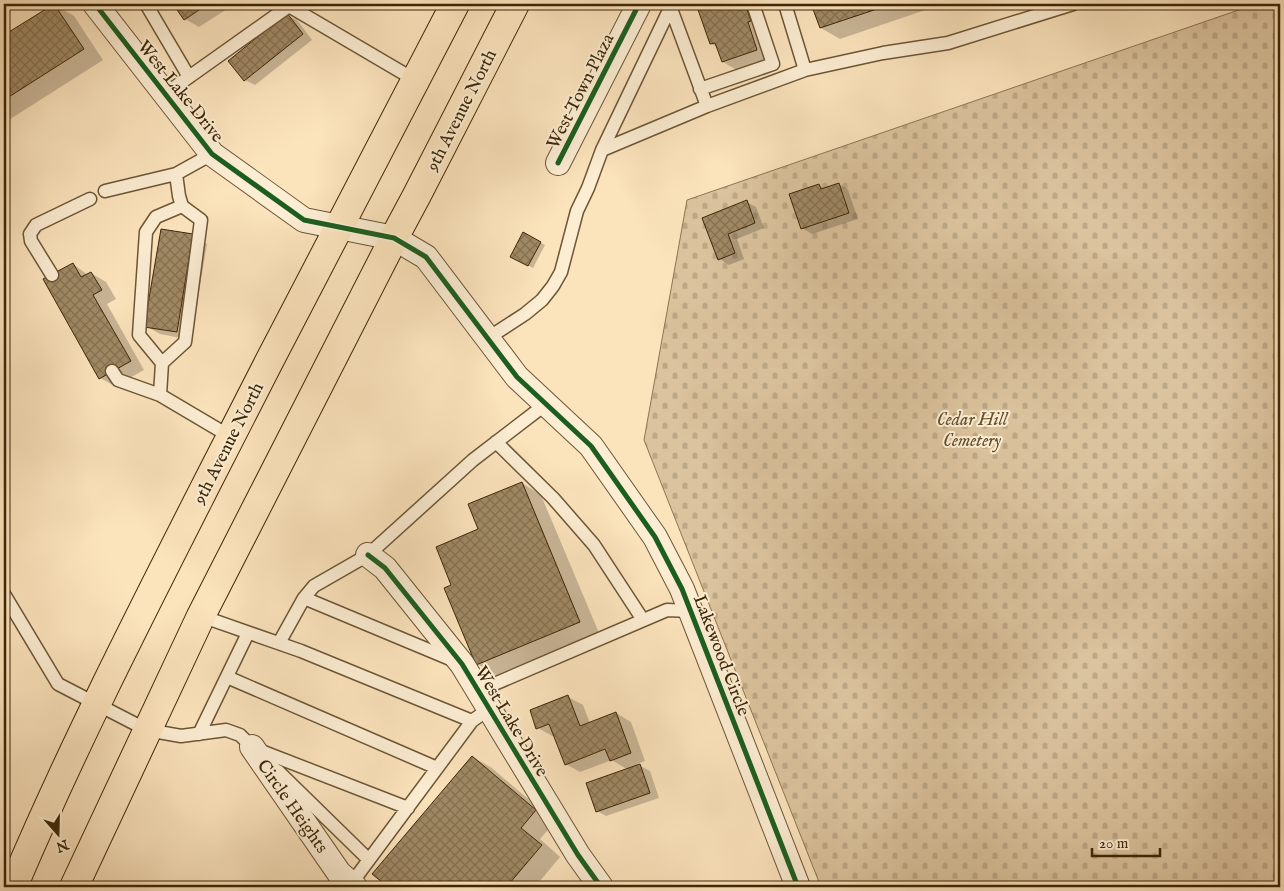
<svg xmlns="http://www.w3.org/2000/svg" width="1284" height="891" font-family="'IM FELL English',serif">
<defs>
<pattern id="cemetery-stones" width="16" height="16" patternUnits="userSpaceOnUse" patternTransform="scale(1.25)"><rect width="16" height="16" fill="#dbc39d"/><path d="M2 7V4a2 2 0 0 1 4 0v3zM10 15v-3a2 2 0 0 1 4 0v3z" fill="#bda886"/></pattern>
<pattern id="building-cross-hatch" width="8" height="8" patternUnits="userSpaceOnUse" patternTransform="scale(1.25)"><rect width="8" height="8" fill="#a08965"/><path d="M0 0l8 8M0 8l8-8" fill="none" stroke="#847051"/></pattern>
</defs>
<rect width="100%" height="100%" fill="#fbe3bc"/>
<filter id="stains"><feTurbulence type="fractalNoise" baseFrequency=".004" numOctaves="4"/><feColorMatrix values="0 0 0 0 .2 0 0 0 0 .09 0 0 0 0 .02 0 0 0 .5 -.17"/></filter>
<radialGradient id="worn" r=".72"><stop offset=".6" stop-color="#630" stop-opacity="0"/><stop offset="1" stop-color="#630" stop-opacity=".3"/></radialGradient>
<path fill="url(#cemetery-stones)" stroke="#8c7552" d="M1256,4H1280V887H821L644,440L687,200Z"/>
<path fill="#0003" d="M175,4H235L199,27L185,19Z
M698,4H757L771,59L737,70L723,62L718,47L711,44Z
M813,4H943L840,39L821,28Z
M55,5L74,16L103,60L4,123V37Z
M287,15L297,20L312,40L255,85L245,80Z
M839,184L848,190L858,219L812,234L802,228L819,185L825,189Z
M746,202L756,207L764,228L737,239L744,259L729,265L720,259L704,219Z
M524,234L545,245L533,268L512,256Z
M193,235L207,244L191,340L160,334L146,326Z
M73,264L88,275L91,273L106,282L116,299L107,304L144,370L115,386L100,378Z
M522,483L541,495L599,633L496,675L477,664L453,586Z
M568,697L583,705L590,723L616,713L631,722L645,761L637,764L650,771L659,798L606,816L597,811L628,770L612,760L580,772L566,764L555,736H552L538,728Z
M473,757L492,768L555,822L540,839L560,857L535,887H390L374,873Z"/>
<path fill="url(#building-cross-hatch)" stroke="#3d2707" d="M54,4L84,49L4,100V35Z
M173,4H208L184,20Z
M696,4H745L751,21L748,22L757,50L722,62L715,43L710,44Z
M811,4H892L820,28Z
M287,13L303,34L244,81L228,61Z
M839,183L849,213L801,229L789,194L819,184L821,189Z
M747,200L755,223L728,234L735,253L718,260L702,218Z
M161,229L193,234L177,332L144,327Z
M523,232L541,242L528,266L510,257Z
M73,263L81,277L91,272L102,290L93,295L131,361L99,379L43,279Z
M522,482L580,622L476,665L444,588L451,585L436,547L478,529L468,504Z
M568,695L580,726L616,712L631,753L610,761L605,749L565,765L549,724L536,729L530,710Z
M472,756L536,810L521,828L542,845L509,884L512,887H388L372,874Z
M640,764L650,793L596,812L586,783Z"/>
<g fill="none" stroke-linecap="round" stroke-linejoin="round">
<g stroke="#6c5634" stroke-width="15">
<path id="service" d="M146,4L189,77
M785,4L805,70
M670,6L707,106
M700,89L773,64L753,4
M165,94L289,6L415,80
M602,150L707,106L805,70L883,53L948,43L1073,4
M105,191L176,174L212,154
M52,275L31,241L30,234L36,225L90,199
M488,338L525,314L542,300L553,286L561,272L577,211L588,188L602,150L672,4
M162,363L139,335L146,232L156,217L182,206
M112,371L118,380L160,395L231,437
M160,395L162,363L185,342L201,220L182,206L179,196L176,174
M496,442L553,498L594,545L643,620
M4,594L58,684L147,730L181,736L226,730L240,735L256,751
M304,598L455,661
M201,616L301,651L472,721
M279,643L304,598L314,586L368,555L473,460L546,404
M227,677L437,768
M478,691L667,610L690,611
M199,734L248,633
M256,749L408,808
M278,771L369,860
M351,884L472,721L479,716"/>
</g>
<g stroke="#6c5634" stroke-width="26">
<path id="minor" d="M95,4L212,154L304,220L394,238L426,257L517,377L591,446L655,537L682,589L798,887
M558,163L639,4
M368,555L385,568L462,664L578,855L601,887
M252,747L339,873L355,887"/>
</g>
<g stroke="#3d2707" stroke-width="30">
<path id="primary" d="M13,887C71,750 139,617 206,485C288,324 371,163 455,4
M74,887L201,616L394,238L417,195L515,4"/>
</g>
<use href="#service" stroke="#fcedd3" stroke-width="12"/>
<use href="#minor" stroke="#fcedd3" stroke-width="24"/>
<use href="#primary" stroke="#fbe3bc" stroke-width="28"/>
<g stroke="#fcedd3" stroke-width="8">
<path id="cycleway" d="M95,4L212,154L304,220L394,238L426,257L517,377L591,446L655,537L682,589L798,887
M558,163L639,4
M368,555L385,568L462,664L578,855L601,887"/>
</g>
<use href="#cycleway" stroke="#1b5e20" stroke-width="5"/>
</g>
<g text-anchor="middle" stroke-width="4" stroke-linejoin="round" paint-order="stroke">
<g font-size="18" fill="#3d2707" stroke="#fcedd3">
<text transform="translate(181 91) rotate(51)" y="6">West Lake Drive</text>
<text transform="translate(580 91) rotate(-63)" y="6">West Town Plaza</text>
<text transform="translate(461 110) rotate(-63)" y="6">9th Avenue North</text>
<text transform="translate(228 443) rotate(-63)" y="6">9th Avenue North</text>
<text transform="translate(722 655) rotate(69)" y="6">Lakewood Circle</text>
<text transform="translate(512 721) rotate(59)" y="6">West Lake Drive</text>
<text transform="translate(293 806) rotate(55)" y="6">Circle Heights</text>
</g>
<g font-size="18" font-style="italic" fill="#644e2c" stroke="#fcedd3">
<text x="972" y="425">Cedar Hill<tspan x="972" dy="21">Cemetery</tspan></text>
</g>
</g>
<rect width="1284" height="891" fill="none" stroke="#fbe3bc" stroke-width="20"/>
<rect x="5" y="5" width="1274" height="881" fill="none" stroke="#3d2707" stroke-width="2.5"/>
<rect x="10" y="10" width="1264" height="871" fill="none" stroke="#3d2707"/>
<g transform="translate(58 834) rotate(160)" stroke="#fcedd3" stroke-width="4" paint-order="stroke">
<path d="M0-4L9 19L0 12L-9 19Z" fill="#3d2707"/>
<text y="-8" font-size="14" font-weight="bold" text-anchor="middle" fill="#3d2707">N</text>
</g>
<path d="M1092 848v8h68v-8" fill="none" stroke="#3d2707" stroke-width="2.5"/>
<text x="1099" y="848" font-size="15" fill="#3d2707" stroke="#fcedd3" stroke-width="4" paint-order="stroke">20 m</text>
<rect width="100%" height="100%" filter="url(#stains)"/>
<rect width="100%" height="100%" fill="url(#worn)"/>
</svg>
